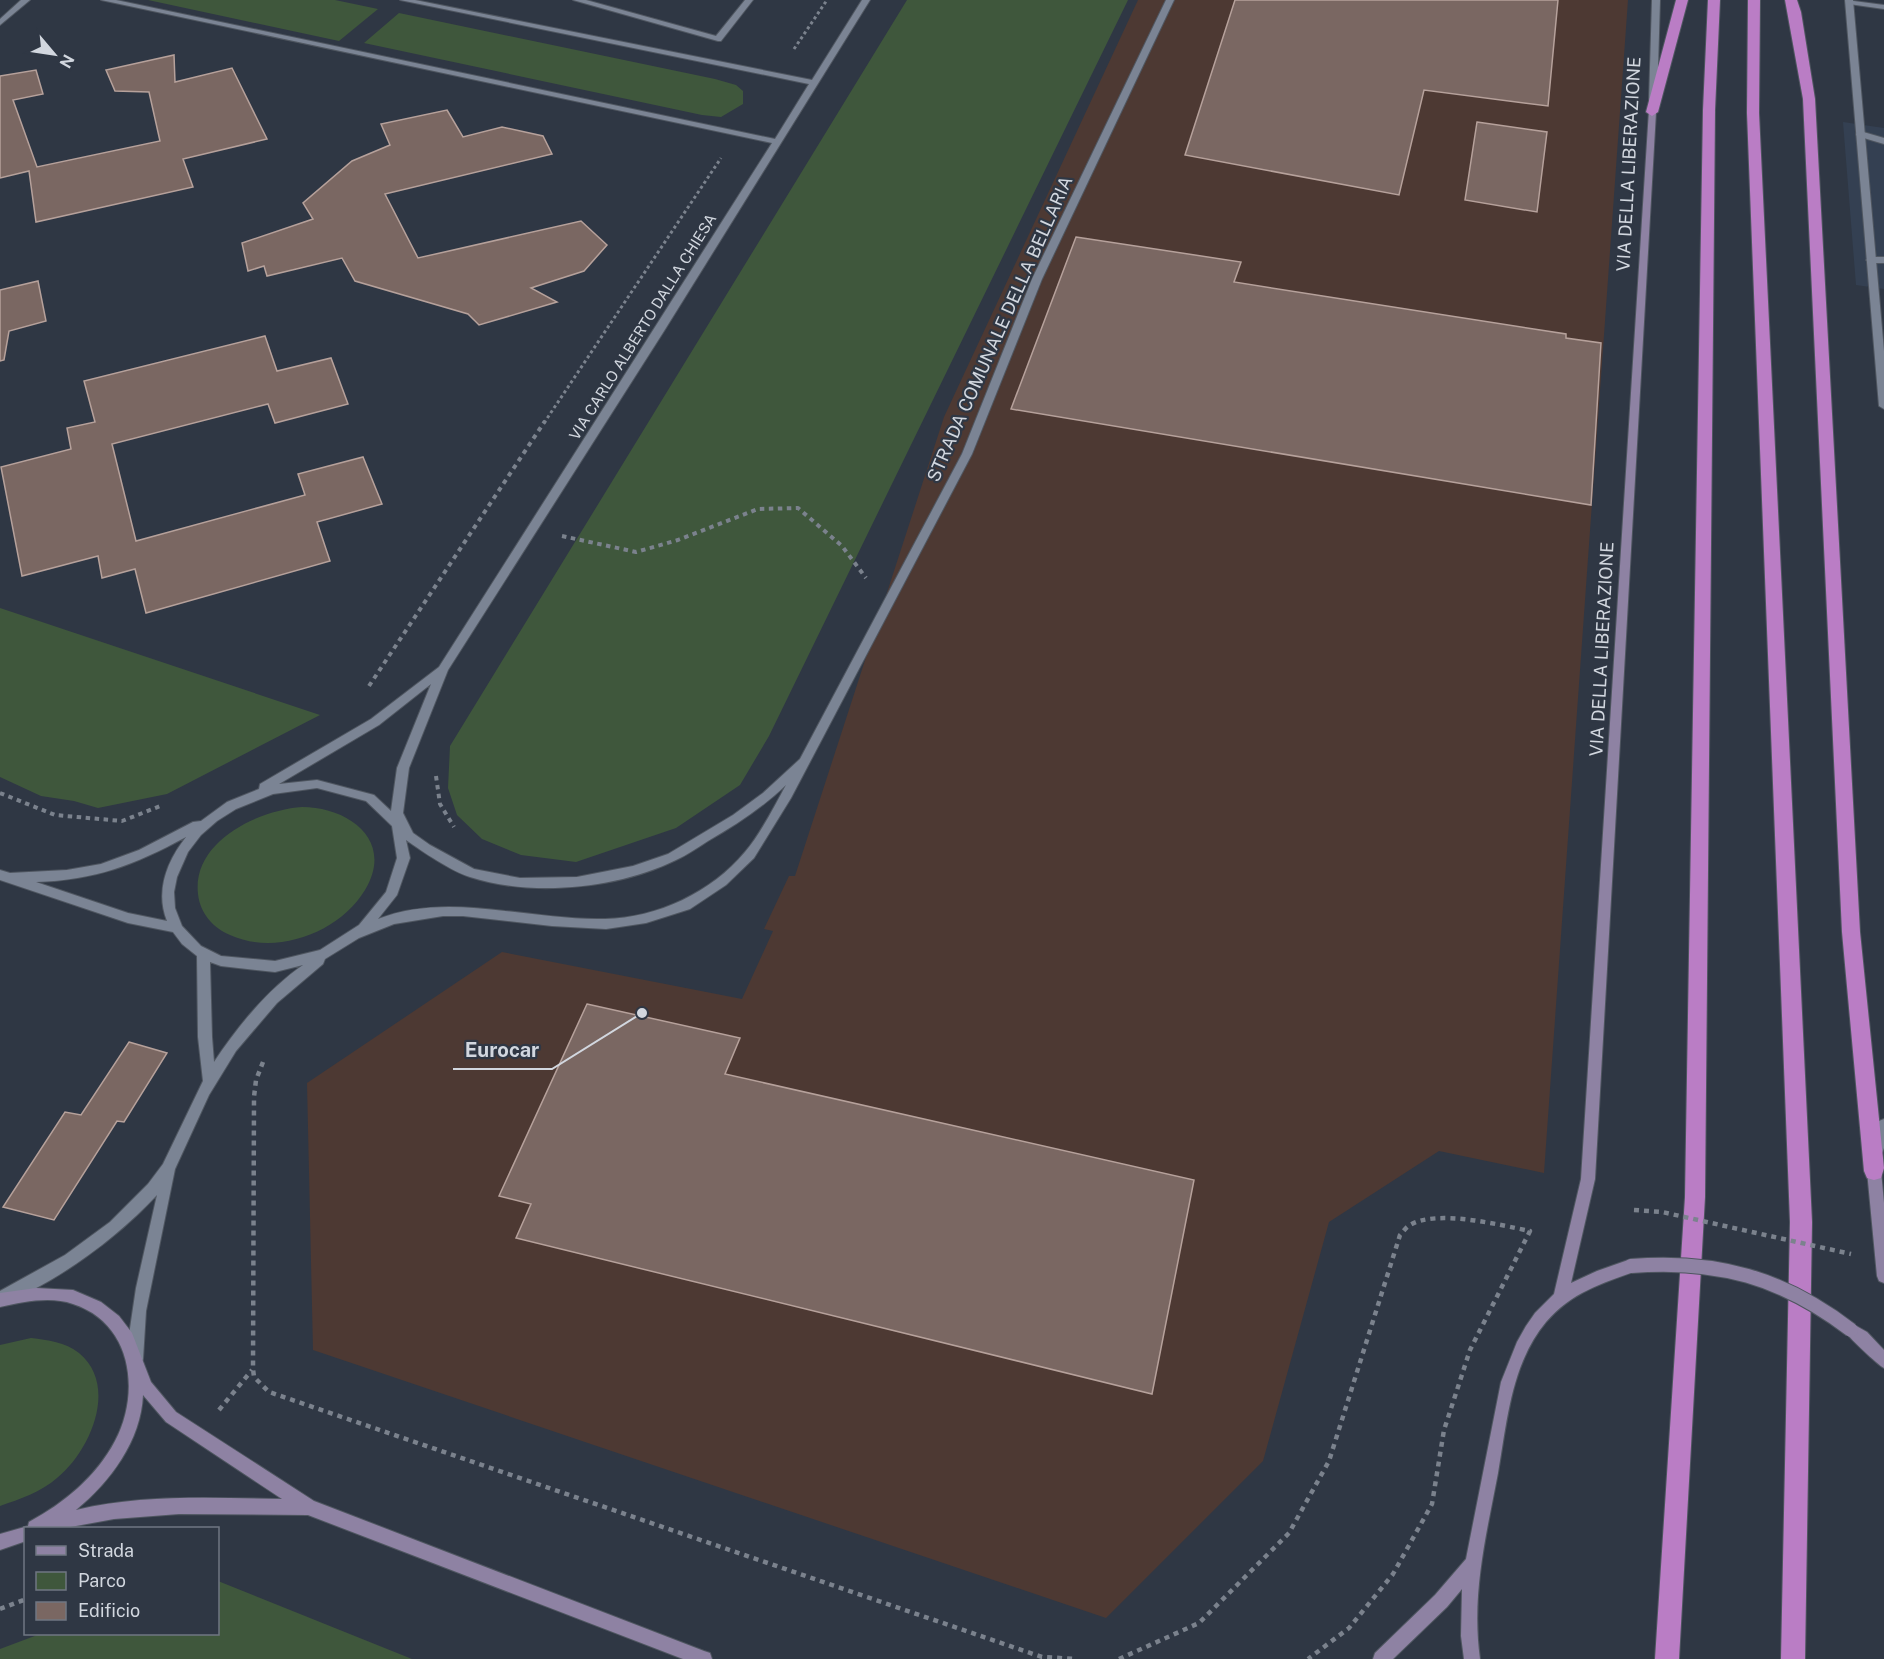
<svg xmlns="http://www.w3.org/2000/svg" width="1884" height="1659" font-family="'Public Sans',sans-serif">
<rect width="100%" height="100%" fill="#2f3744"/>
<path fill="#344052" d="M1843,122L1884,128V289L1856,285Z"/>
<path fill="#4d3933" d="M1138,0H1628L1544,1173L1439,1151L1329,1222L1263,1461L1106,1618L313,1350L307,1083L502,952L742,999L773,931L764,929L789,876H795L944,417Z"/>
<path fill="#3f573c" d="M148,0H335L378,9L339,41Z
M907,0H1128L769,736L740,785L676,828L576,862L521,855L482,839L457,815L448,788L450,746Z
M399,13L715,79L736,85L743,91V104L721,117L702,115L364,43Z
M0,608L320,715L167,794L98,808L74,801L41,796L0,777Z
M302,807C348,807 395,840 365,890C339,933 276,956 230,935C213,928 200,913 198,894C192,841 259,810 302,807Z
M31,1338C48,1340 65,1342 79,1353C119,1386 90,1451 57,1478C41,1492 20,1499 0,1506V1345Z
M218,1581L412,1659H0V1649L40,1634H218Z"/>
<path fill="#7a6762" stroke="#b6a19b" stroke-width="1.5" d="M1235,0H1558L1548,106L1424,90L1399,195L1185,155Z
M174,55L175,82L232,68L267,139L183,159L193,187L36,222L29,171L0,178V76L36,70L43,94L13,100L37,167L160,141L149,92L115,91L106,70Z
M447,110L463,137L502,127L543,136L552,154L385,194L418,258L581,221L607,245L584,271L531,288L557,302L479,325L468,314L355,281L342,258L267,276L264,266L248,271L242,243L313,219L303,203L352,161L390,145L381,124Z
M1477,122L1547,132L1537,212L1465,200Z
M1076,237L1241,262L1234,282L1566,334V338L1601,343L1591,505L1011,409Z
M38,281L46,321L9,331L4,360L0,361V290Z
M265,336L277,371L331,358L348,404L275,423L268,404L112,444L136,541L305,495L298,474L363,457L382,504L317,522L330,561L146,613L135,569L102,578L98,556L22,576L1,467L71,449L67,428L95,422L84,381Z
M587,1004L740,1038L725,1074L1194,1180L1152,1394L516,1238L531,1204L499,1196Z
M129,1042L167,1053L124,1122L117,1121L54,1220L3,1207L65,1112L81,1115Z"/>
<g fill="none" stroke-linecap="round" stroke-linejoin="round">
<g stroke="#4f5660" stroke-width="2">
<path id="lane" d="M21,0H30L0,25V19Z
M573,0H586L716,36L745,0H753L721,41H718Z
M1846,0L1884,5V9L1849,4H1846Z
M1860,131L1884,138V144L1857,136L1856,134Z
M1884,257V263H1871L1866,260L1871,257Z"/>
</g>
<g stroke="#4f5660" stroke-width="2">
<path id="street" d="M101,0H116L775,139L809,84L400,0H415L812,80L862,0H870L664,331L448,670L409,768L403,813L413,833L430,845L474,869L520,878L577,877L633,866L668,854L733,815L763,793L800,759L962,454L1032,279L1166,0H1174L1042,279L972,454L791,798L754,858L726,885L690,909L646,923L606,929L552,926L463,916H443L394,924L359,938L325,959L323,964L277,1003L236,1051L209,1095L175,1169L146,1311L143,1359L141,1364L136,1366L131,1364L129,1359V1335L136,1288L157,1195C116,1239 56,1283 0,1305V1291L65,1255L110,1222L148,1184L163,1164L203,1081L198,1037L197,956L182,944L173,932L128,923L0,880V870L10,873L67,870L101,864L139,850L193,822L201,821L227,802L259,789L260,784L371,719L439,667L772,143ZM431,684L397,768L391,811L374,795L317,780L279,784L379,725ZM786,785C775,805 760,835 745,852C712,892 657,918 605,919C572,920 538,914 505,911C463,906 418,903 378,919L397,895L410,858L406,840C423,852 451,871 470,877C532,897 617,889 676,860C687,855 697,848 708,841C736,825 762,808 786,785ZM317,788L366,801L392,826L397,858L386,892L359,925L320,950L275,961L221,956L201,946L182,926L175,908L174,892L177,877L188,852L201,835L217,821L236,809L273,794ZM186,837C167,861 155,891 167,921L128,913L36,882C96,880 134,865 186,837ZM210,962L221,966L275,972L303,965C267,990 238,1026 214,1062L212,1037Z
M1652,0H1660L1657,101L1653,103L1649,101Z
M1845,0H1853L1884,351V409L1879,406Z
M1884,1119V1148L1882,1153L1877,1155L1872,1153L1870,1149L1879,1121Z"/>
</g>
<g stroke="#4f5660" stroke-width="2">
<path id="secondary" d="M1649,110L1656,112L1595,1179L1571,1283L1597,1271L1631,1259L1636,1261L1638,1266L1636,1271C1601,1284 1572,1292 1546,1322C1511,1364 1507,1422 1498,1473C1486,1536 1471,1595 1480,1659H1464L1461,1636L1462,1589L1447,1607L1393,1659H1373L1375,1653L1435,1595L1466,1559L1501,1382L1517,1342L1526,1326L1535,1313L1554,1294L1581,1179Z
M1874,1165L1879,1167L1881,1171L1884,1203V1283L1879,1281L1877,1276L1867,1171L1869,1167Z
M36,1288L73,1290L101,1302L119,1316L132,1333L151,1382L176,1412L314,1501L704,1651L710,1653L712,1659H683L308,1515L179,1514L114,1519L65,1528H26V1541L0,1550V1534L28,1526L29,1522C64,1503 96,1477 115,1441C141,1392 132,1323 73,1304C50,1296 23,1302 0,1307V1293ZM143,1395L166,1422L282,1499C214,1498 143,1494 76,1510C110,1482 141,1441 143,1395Z
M1851,1323L1867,1332L1884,1350V1368C1879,1366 1845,1334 1844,1330L1846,1325Z"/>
</g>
<g stroke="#4f5660" stroke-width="2">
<path id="highway" d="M1676,0H1688L1658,112L1652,116L1646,112Z
M1708,0H1720L1715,110L1705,1197L1679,1659H1655L1685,1197L1703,110Z
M1748,0H1760L1759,113L1812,1222L1805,1659H1781L1790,1222L1747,113Z
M1785,0H1797L1801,12L1815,99L1860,932L1884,1168L1881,1178L1874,1180L1867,1178L1864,1171L1842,932L1803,99Z"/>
</g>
<path stroke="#7b828d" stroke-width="3" stroke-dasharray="3 3" stroke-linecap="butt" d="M794,49L827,0
M544,423L721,158"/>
<path stroke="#7b828d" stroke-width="4" stroke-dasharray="4.5 4.5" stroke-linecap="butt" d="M562,536L636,552L678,540L758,509L798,508L842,546L866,578
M369,686L545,421
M436,776L440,804L454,827
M0,793L55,815L122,821L163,805"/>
<path stroke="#7b828d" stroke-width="4.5" stroke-dasharray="5 5" stroke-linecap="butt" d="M263,1062L256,1080L254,1097L253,1369L254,1377L269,1392L1042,1657L1077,1659
M219,1410L252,1370
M0,1609L26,1599
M1119,1659L1199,1623L1289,1533L1329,1461L1400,1235C1403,1232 1406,1227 1410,1225C1437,1209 1500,1225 1530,1231L1470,1350L1444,1430L1432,1504L1393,1574L1349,1628L1308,1659"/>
<use href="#lane" fill="#7b8494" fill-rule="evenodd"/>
<use href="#street" fill="#7b8494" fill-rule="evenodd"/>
<use href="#secondary" fill="#8e82a3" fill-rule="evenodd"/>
<use href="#highway" fill="#ba7dc5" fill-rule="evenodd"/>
<g stroke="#4f5660" stroke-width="16" stroke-linecap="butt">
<path id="secondary-bridge" d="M1631,1266C1717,1259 1783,1278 1851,1330"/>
</g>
<path stroke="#7b828d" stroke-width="4.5" stroke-dasharray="5 5" stroke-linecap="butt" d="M1634,1210L1662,1212L1851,1254"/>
<use href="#secondary-bridge" stroke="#8e82a3" stroke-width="14"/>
</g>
<g text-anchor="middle" stroke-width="4.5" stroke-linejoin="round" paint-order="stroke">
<g font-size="15" fill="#d2d7df" stroke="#2f3744">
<text transform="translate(643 327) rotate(-58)" y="5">VIA CARLO ALBERTO DALLA CHIESA</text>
</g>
<g font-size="18" fill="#d2d7df" stroke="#2f3744">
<text transform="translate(1629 164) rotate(-87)" y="6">VIA DELLA LIBERAZIONE</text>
<text transform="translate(1000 329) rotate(-66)" y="6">STRADA COMUNALE DELLA BELLARIA</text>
<text transform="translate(1602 649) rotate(-87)" y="6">VIA DELLA LIBERAZIONE</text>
</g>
</g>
<path fill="none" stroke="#d2d7df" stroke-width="2" d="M642 1013L552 1069H453"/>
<circle fill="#d2d7df" stroke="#2f3744" stroke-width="2" cx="642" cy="1013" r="6"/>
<g font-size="20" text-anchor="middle" font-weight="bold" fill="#d2d7df" stroke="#2f3744" stroke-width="4.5" stroke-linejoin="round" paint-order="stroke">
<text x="502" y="1057">Eurocar</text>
</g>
<rect x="24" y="1527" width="195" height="108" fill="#2f3744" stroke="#707782" stroke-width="1.5"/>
<rect x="36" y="1546" width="30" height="9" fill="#8e82a3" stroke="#707782" stroke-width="1.5"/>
<text x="78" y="1557" font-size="18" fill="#d2d7df">Strada</text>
<rect x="36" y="1572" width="30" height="18" fill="#3f573c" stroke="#707782" stroke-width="1.5"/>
<text x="78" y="1587" font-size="18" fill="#d2d7df">Parco</text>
<rect x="36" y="1602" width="30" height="18" fill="#7a6762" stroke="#707782" stroke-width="1.5"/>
<text x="78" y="1617" font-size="18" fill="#d2d7df">Edificio</text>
<g transform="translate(54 54) rotate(119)" stroke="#2f3744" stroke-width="4.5" paint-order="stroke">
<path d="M0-4.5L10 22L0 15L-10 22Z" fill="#d2d7df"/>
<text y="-9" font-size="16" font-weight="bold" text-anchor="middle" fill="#d2d7df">N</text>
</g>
</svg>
